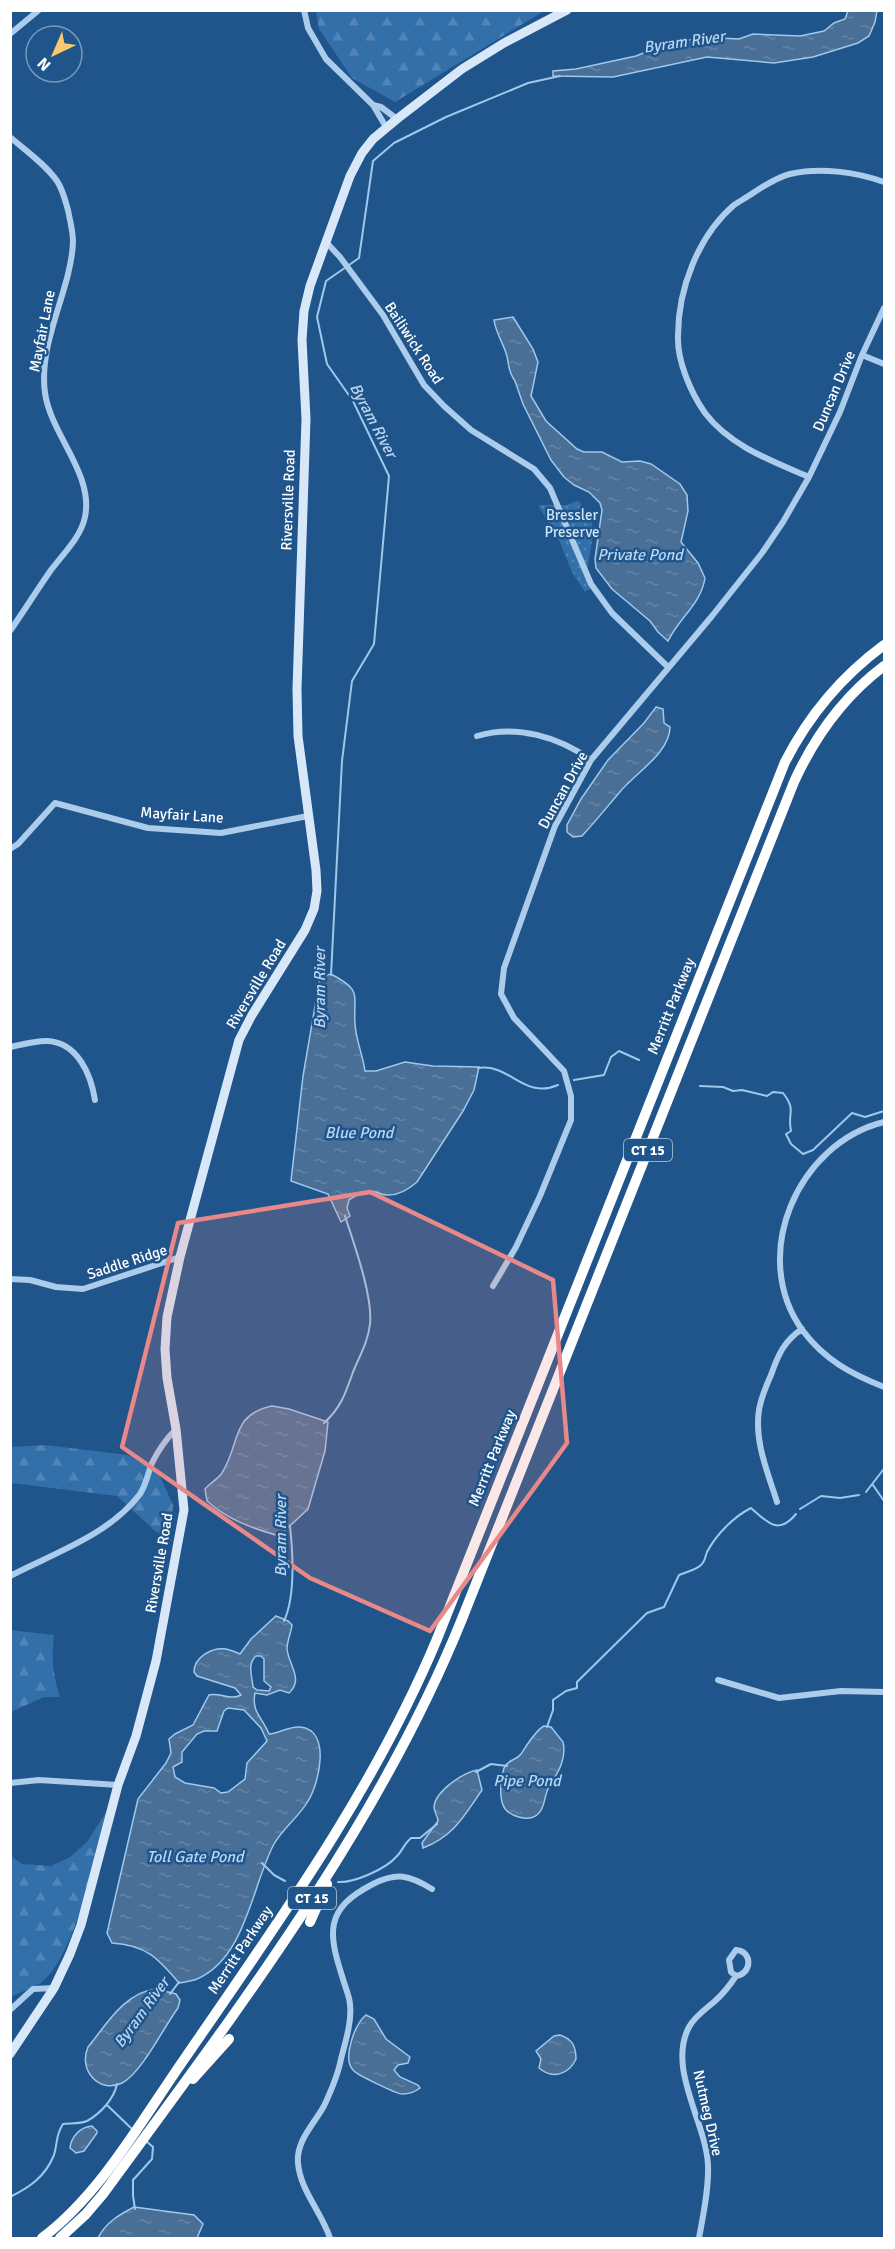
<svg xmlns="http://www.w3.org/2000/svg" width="895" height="2249" font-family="Signika,sans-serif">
<defs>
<pattern id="grass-dots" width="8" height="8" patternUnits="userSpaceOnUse" patternTransform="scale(1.5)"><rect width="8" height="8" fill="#336fa9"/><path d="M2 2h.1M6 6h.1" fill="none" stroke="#5285b6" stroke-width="1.8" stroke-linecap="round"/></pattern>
<pattern id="forest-firs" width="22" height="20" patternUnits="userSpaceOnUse" patternTransform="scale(1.5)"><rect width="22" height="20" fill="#336fa9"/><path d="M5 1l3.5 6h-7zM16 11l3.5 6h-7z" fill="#5285b6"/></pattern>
<pattern id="water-ripples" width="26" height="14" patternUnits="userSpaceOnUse" patternTransform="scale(1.5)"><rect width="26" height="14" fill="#496f96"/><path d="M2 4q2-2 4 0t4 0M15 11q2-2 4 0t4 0" fill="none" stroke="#6485a6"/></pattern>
</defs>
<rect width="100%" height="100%" fill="#1f558b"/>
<path fill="url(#grass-dots)" d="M578,501L591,516L593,534L587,572L595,586L585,592L572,572L559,540L538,505H566Z"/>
<path fill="url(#forest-firs)" d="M316,11V10L544,11L395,102L352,78L319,29Z
M45,1445L128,1455L159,1474L173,1505L171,1541L154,1530L117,1496L11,1483V1447Z
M10,1630L54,1635C51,1657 53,1675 60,1697H44L11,1712Z
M110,1806C98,1848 75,1956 43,1981C34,1988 21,1991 11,1997V1856L22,1864L51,1866L70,1857L87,1842Z"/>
<path fill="url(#water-ripples)" stroke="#9fc8ed" stroke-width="1.5" fill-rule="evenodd" d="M848,11H877L875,22L869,36L858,43L813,57L774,63L707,57L613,77L553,76V71L576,69L636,56L668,43L686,41L699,37L739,39L753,34L800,36L824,31L834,23L845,19Z
M513,317L533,349L538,362L531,396L546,421L577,449L584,452H602L622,462L640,461L651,464L680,484L687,495L688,511L681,542L698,563L705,578C701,604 679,618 668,641L658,632L650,621L612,589L596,568L595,559L602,510L600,503L589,492L574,485L564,477L551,460L523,404L515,381C507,370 510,365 506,353C502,341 496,333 494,320Z
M656,707L663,709L664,723L670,727C670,753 634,774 619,793C607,807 595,822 582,836L573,837L567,832V825L581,799L608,760L644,723Z
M331,974C363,991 353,994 355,1024C356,1040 363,1056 365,1071H376L405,1062L433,1066L479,1067L474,1090L463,1111L417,1182C409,1189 397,1196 386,1195C382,1195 379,1193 376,1192C366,1189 357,1195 349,1200L347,1208L350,1216L341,1222L328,1194L291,1181L303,1076L320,977Z
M272,1406L289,1409L328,1422L325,1451L308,1509L279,1536C252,1528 228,1520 207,1501L205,1489C210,1483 218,1479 222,1473C241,1443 230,1415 272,1406Z
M276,1616L288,1621L292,1625C291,1633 287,1641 287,1649C289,1666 304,1679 289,1693L280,1690L267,1695L255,1693C251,1712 263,1718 269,1734C280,1733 289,1726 300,1727C332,1730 319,1784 308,1801C299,1817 283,1828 274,1844C252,1885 246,1958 197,1979C192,1981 185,1982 179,1983C158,1958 146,1945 112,1943L107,1933L138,1799L166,1763L171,1753L169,1739L175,1734L193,1725L209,1695C220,1692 230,1701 241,1695L235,1688L197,1676L194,1672C194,1657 212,1647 226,1649C231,1650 236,1652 240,1654L251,1639ZM256,1656H261L264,1659V1681L271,1687L269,1691L257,1690L253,1687C252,1676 247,1664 256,1656ZM228,1708L244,1710L261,1728L267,1741L247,1763L245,1779L228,1792L221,1793L214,1788L185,1783L175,1777L173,1767L182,1762V1752L197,1734L204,1731H217L224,1711Z
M544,1726L551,1727L563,1742C567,1760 557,1774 548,1789C544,1797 545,1808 538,1814C529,1823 507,1816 503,1805C499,1795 501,1778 504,1768C508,1759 516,1761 521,1754C527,1745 535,1731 544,1726Z
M477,1770L482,1790C464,1816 454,1836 423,1848L422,1843L438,1821C438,1816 434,1812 434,1807C435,1791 463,1773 477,1770Z
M156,1989L176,1994L180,2000L178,2008C165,2025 141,2074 122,2083C99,2094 78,2070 88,2047C106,2025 125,1992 156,1989Z
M366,2015L374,2019L386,2039L410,2057L408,2063L398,2065L394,2070L400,2077L418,2085L420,2088C415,2092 409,2094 402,2094C397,2094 357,2075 353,2070C342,2058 355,2024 366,2015Z
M560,2035C572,2039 576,2046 576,2059C569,2074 553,2080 539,2068L541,2059L536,2051L554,2036Z
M92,2126L97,2131V2133L84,2151L76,2153L70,2148C71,2137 80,2127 92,2126Z
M134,2207L194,2215L203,2224L197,2238H98C106,2222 119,2215 134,2207Z"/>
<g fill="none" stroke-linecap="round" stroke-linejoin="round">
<path stroke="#9fc8ed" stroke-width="2" d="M331,975L342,761L352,681L374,644L389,476L353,401L327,364L317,317L326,281L359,258L373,161L394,143L446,117L528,83L560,76
M478,1068C510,1063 524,1100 558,1085
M574,1080L604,1075L611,1057L619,1051L639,1060
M700,1086L723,1087L733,1091L742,1090L767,1096L773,1092L783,1093C797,1111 787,1112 791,1131L786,1134L791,1144L803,1154L813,1150L852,1113L865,1117L884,1111
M324,1423C341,1408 346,1392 353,1372C360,1355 368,1342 370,1324C373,1296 354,1244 345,1216
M873,1485L884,1501
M866,1492L883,1470
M800,1509L821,1496L840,1498L859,1495
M284,1621C296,1595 293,1554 290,1526
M547,1727L553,1710V1700L566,1691L577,1688V1682L647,1613L664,1607L679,1575C686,1572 696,1570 701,1565C705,1562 705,1557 707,1552C716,1535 733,1517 751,1508C767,1522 778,1536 796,1514
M476,1772L491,1764L507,1766
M262,1863L274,1875L285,1881
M338,1882C354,1883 386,1869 397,1856C403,1850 403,1845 411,1838H420L437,1824
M170,1994L179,1982
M107,2105L133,2130
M10,2197C30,2187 45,2177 54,2155C58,2143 55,2136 63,2124C70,2123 80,2124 87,2121C100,2114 114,2099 117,2084
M135,2209L133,2196V2180L152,2159L153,2147L146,2141"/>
<path stroke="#acccec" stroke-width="6" d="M304,10L308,28L326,59L373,105L386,127
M10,34L39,10
M373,105L381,107L397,119
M10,137C26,151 45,164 57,181C63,190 65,200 68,210C70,221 73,231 73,242C71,291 38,341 45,393C51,435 94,474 85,517C81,537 63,554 51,570C37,590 24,611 10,631
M326,242L340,257L383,315L424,385L444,406L471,430L534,469L550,488L591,584L612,613L667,666
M862,355L884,364
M809,477C772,461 730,446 705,413C691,393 677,361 678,336C678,289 698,236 734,205C740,201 747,197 753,193C764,186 777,177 790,174C820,167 856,172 884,182
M477,736C516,724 559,737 591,760
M10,849L18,844L55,803L148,828L221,833L308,816
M10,1047C22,1045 36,1040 48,1041C78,1043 91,1075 95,1100
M884,1122C798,1143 748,1256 803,1331C825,1360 851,1374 884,1387
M10,1279L30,1280L56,1287L83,1289L180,1257
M493,1286L516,1247L540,1196L571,1120V1096L564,1071L514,1018L501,994L504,968L555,826L591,760L712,616L762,553L783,522L809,477L840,412L862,355L884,308
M777,1502C768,1473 754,1441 759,1410C761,1398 766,1386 771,1375C778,1355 784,1341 802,1329
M10,1576C54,1553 109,1535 140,1494C146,1485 148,1473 152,1463C158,1451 166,1439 176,1429
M718,1680L779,1698L841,1691L884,1692
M10,1783L39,1780L118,1785
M10,2010L33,1989L54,1988
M330,2238C322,2213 300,2190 298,2163C296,2141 314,2124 324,2106C331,2091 338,2075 341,2059C345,2043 352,2022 350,2005C350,1997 345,1987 343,1979C328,1933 324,1909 373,1884C397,1872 409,1875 432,1889
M699,2238C703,2216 709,2189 708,2165C706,2122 667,2069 689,2027C695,2016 706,2009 715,2001C723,1994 730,1985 736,1976C752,1974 753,1951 736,1950L729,1960L731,1972L736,1976"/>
<path stroke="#d8e8f9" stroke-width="9" d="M10,2054L54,1988L70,1954L81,1925L118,1785L136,1736L156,1661L184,1510L176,1429L167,1378L165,1349L167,1317L180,1257L239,1040L252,1015L305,930L314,909L317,891L316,870L298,736L297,689L306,419L302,340L304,311L310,286L350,176L362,153L373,139L397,119L462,69L504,43L567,10"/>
<path stroke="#fff" stroke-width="10" d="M310,1922L327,1884
M193,2079L229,2039
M42,2238C101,2194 143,2118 185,2058C277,1924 374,1790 437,1639L785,762C809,715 842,676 884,645
M60,2238L86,2214L103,2194C236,2012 377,1829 462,1619L794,782C815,736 844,696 884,666"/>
</g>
<path fill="#e88989" fill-opacity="0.2" stroke="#e88989" stroke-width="4.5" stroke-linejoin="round" d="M370,1192L553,1280L567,1443L430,1631L310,1578L122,1447L178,1223Z"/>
<g text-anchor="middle" stroke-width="5" stroke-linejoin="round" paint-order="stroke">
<g fill="#1f558b" stroke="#bcccdc" stroke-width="1.5">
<rect x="624" y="1139" width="48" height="22" rx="4.5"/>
<rect x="288" y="1887" width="48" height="22" rx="4.5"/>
</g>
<g font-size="14" font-weight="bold" fill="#fff">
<text x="648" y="1155">CT 15</text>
<text x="312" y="1903">CT 15</text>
</g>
<g font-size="15" fill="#fff" stroke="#1f558b">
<text transform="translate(42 331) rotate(-79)" y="5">Mayfair Lane</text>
<text transform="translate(414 343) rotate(57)" y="5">Bailiwick Road</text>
<text transform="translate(834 391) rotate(-67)" y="5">Duncan Drive</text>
<text transform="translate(288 500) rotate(-88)" y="5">Riversville Road</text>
<text transform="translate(563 790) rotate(-61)" y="5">Duncan Drive</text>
<text transform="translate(182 815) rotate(4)" y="5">Mayfair Lane</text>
<text transform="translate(256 984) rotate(-59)" y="5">Riversville Road</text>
<text transform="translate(671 1006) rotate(-68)" y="5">Merritt Parkway</text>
<text transform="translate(127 1262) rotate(-18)" y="5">Saddle Ridge</text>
<text transform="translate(492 1458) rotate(-68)" y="5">Merritt Parkway</text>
<text transform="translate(159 1563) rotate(-80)" y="5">Riversville Road</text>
<text transform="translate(240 1950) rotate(-56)" y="5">Merritt Parkway</text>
<text transform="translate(708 2113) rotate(77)" y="5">Nutmeg Drive</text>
</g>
<g font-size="15" fill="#d1e5f9" stroke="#1f558b">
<text x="572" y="520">Bressler<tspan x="572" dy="17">Preserve</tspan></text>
</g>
<g font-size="16" font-style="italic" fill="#b8d6f3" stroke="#1f558b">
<text transform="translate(684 41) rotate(-8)" y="6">Byram River</text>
<text transform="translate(374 420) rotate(62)" y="6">Byram River</text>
<text x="640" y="560">Private Pond</text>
<text transform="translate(319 988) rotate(-90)" y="6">Byram River</text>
<text x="359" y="1138">Blue Pond</text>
<text transform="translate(280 1536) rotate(-90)" y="6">Byram River</text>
<text x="527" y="1786">Pipe Pond</text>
<text x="195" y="1862">Toll Gate Pond</text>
<text transform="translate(141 2012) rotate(-54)" y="6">Byram River</text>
</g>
</g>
<rect width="895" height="2249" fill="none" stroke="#ffffff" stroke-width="24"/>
<g transform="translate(54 54) rotate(224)"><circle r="28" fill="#1f558b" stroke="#7999b9" stroke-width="1.5"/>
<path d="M0-4.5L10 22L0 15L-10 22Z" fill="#fac96c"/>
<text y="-9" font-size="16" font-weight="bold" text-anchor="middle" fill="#ffffff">N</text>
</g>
</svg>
